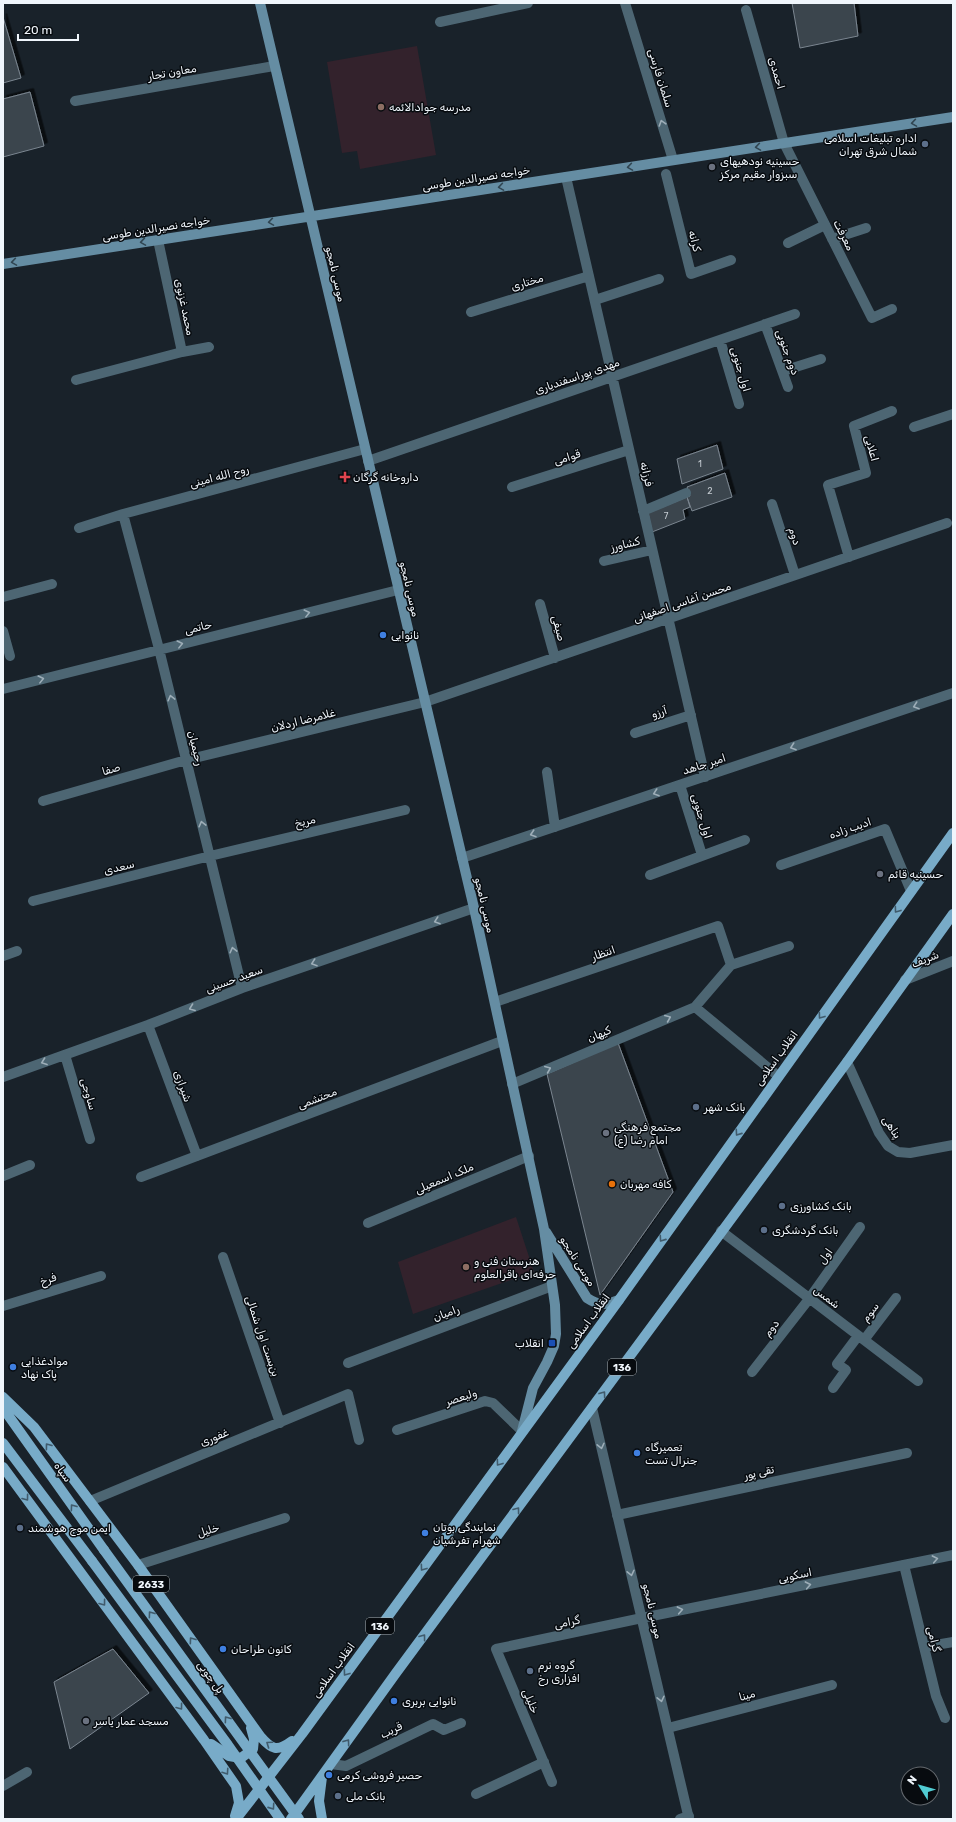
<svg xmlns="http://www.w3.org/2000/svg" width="956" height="1822" font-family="Rubik,'Noto Sans Arabic',sans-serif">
<defs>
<filter id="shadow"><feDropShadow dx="3.5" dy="-3.5" stdDeviation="0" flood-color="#0009"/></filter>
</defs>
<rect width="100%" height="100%" fill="#19222a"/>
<path fill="#33222c" d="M417,46L436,155L360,169L357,151L342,153L327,62Z
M516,1217L534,1272L413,1314L398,1262Z"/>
<path fill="#3b444d" stroke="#7b8690" filter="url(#shadow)" d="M792,3H854L858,36L800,48Z
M3,17L21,78L3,83Z
M30,92L44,146L3,157V99Z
M717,445L723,469L682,484L677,459Z
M725,473L732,497L692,511L687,497L690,496L687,487Z
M687,497L690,507L683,510L685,519L652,532L648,513Z
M618,1043L673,1192L600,1295L547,1074Z
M113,1649L149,1693L70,1749L54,1682Z"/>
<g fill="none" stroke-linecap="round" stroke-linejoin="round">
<path stroke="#4d6673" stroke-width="10" d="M625,3L673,160
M746,10L784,143L872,318L892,309
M440,22L528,3
M75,101L274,66
M666,174L691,274L731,260
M566,177L705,777
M832,239L866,228
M158,240L182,352L209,347
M788,243L825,225
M595,300L659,279
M471,312L589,276
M765,324L788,387
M720,340L739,404
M783,371L821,359
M76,380L182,352
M914,427L953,414
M368,461L795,314
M512,487L629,450
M772,504L795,575
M643,511L686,493
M123,514L159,649L242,988
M79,528L123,514L365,449
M849,557L828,485L866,473L854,426L892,411
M604,561L652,550
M3,597L52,584
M540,604L555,658
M3,631L10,656
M3,689L398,590
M635,733L691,715
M547,772L555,827
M680,785L702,855
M43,801L186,760L425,702L947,523
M462,858L953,693
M781,865L885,829L911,891
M650,875L745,840
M33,901L210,856L405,810
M3,956L17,951
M731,965L789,946
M905,980L953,961
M495,1002L718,926L731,965L695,1007
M148,1025L197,1156
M65,1055L90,1139
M847,1062L879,1133L888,1146L898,1152L910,1153L953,1145
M3,1077L148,1025L242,988L474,908
M512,1084L695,1007L778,1076
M3,1176L30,1165
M141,1177L502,1041
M368,1223L529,1156
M721,1231L918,1381
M223,1257L280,1423
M3,1306L101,1276
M864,1340L896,1298
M348,1363L552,1286
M752,1372L809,1299L860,1227
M833,1388L846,1370L837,1364L858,1336
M397,1430L485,1401L493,1403L522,1431
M90,1501L348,1394L359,1440
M617,1515L907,1453
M138,1565L285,1518
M904,1565L936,1696L945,1718
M924,1647L953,1642
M668,1728L832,1685
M331,1764L346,1766L433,1724L444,1730L461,1723
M552,1782L496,1649L642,1618
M3,1786L27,1772
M476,1794L544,1762
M680,1819L689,1816"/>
<path stroke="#4d6673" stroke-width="10" d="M592,1408L689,1819
M642,1618L953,1555"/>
<path stroke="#658da3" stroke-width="10" d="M260,3L474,908L544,1229L555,1305L556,1334L554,1346L547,1362L533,1388L522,1431
M3,264L953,117
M546,1232L587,1298C599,1306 606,1305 619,1300"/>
<path stroke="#78abc8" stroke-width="10" d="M3,1397L34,1427L138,1565L260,1736C272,1750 277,1752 292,1741
M3,1408L104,1550
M3,1443L92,1561
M3,1467L204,1740L236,1786L239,1803L235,1816
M211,1744L229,1756L241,1758L253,1749L254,1739L251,1728
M236,1819L302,1734L619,1300L953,833
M291,1819L396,1673L847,1062L953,914
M322,1819L319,1801L322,1777"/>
<path stroke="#78abc8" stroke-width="10" d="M104,1550L299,1819
M92,1561L228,1745L280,1819"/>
</g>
<defs><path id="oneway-chevron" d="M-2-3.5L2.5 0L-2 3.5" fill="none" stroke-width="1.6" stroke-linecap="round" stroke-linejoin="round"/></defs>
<g stroke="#9eaeb8">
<use href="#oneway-chevron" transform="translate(662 123) rotate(-107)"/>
<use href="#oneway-chevron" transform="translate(307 613) rotate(-14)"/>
<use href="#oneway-chevron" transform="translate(180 644) rotate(-14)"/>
<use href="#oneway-chevron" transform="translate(41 679) rotate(-14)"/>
<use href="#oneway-chevron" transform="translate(171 698) rotate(-104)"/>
<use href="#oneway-chevron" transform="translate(916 706) rotate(161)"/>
<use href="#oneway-chevron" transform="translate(793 747) rotate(161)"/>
<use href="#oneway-chevron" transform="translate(656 793) rotate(161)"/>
<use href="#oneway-chevron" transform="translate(202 824) rotate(-104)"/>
<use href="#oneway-chevron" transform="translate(533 834) rotate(162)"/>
<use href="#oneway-chevron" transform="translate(437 921) rotate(161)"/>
<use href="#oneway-chevron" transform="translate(233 950) rotate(-104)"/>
<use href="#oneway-chevron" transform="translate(314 963) rotate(161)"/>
<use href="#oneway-chevron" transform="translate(192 1008) rotate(159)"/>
<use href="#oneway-chevron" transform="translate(668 1018) rotate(-23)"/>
<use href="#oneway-chevron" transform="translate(44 1062) rotate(160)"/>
<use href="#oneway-chevron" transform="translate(548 1069) rotate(-23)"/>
<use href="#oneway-chevron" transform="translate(601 1446) rotate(77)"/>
<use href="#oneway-chevron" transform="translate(935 1559) rotate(-11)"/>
<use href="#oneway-chevron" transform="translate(631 1573) rotate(77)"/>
<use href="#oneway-chevron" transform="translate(808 1585) rotate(-11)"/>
<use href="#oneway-chevron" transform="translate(680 1610) rotate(-11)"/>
<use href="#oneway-chevron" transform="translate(661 1699) rotate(77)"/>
</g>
<g stroke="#314652">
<use href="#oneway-chevron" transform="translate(914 123) rotate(171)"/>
<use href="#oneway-chevron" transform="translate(758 147) rotate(171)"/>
<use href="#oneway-chevron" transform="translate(630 167) rotate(171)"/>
<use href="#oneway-chevron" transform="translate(501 187) rotate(171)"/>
<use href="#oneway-chevron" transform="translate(271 222) rotate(171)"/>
<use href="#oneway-chevron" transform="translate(143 242) rotate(171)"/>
<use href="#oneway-chevron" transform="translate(14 262) rotate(171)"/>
</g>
<g stroke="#405b6c">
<use href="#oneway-chevron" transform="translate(897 910) rotate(126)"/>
<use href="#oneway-chevron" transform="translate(821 1016) rotate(126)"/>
<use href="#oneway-chevron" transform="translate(738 1133) rotate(125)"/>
<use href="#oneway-chevron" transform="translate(662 1239) rotate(125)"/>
<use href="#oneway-chevron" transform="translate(603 1394) rotate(-54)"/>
<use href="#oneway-chevron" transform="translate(48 1446) rotate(-127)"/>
<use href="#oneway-chevron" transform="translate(499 1463) rotate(126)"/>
<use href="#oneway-chevron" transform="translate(26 1498) rotate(53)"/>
<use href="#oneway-chevron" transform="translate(73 1507) rotate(-126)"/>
<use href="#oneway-chevron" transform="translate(517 1510) rotate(-53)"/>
<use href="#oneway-chevron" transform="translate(423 1568) rotate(126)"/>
<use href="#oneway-chevron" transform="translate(103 1603) rotate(53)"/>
<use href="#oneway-chevron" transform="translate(151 1614) rotate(-126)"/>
<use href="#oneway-chevron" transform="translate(423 1637) rotate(-53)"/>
<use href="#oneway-chevron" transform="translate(192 1640) rotate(-126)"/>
<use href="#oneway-chevron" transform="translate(346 1673) rotate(126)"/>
<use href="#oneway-chevron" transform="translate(180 1707) rotate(53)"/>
<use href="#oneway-chevron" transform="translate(227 1719) rotate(-126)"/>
<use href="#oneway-chevron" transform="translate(347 1742) rotate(-54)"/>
<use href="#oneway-chevron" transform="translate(269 1744) rotate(-145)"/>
<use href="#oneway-chevron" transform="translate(226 1772) rotate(56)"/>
<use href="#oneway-chevron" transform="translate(272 1807) rotate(55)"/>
</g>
<g fill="#8d6e63" stroke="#070b0f" stroke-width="1.5">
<circle cx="381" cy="107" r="4"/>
<circle cx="466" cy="1267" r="4"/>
</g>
<g fill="#5c6f8a" stroke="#070b0f" stroke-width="1.5">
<circle cx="925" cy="144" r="4"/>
<circle cx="696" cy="1107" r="4"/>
<circle cx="782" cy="1206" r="4"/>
<circle cx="764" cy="1230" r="4"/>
<circle cx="20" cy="1528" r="4"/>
<circle cx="530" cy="1671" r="4"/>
<circle cx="338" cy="1796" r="4"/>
</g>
<g fill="#6b7280" stroke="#070b0f" stroke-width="1.5">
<circle cx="712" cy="167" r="4"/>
<circle cx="880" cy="874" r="4"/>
<circle cx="606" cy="1133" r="4"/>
<circle cx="86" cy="1721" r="4"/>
</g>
<path fill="#e0444e" stroke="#070b0f" stroke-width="1.5" d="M343 471h4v4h4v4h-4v4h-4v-4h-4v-4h4z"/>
<g fill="#3f7fe0" stroke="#070b0f" stroke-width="1.5">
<circle cx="383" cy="635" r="4"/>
<circle cx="13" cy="1367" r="4"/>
<circle cx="637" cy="1453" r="4"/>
<circle cx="425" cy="1533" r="4"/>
<circle cx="223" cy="1649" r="4"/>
<circle cx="394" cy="1701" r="4"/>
<circle cx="329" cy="1775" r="4"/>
</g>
<circle fill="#e8710a" stroke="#070b0f" stroke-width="1.5" cx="612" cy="1184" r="4"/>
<rect fill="#1a4fb4" stroke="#070b0f" stroke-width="1.5" x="548" y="1339" width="8" height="8" rx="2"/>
<g text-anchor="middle" stroke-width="3" stroke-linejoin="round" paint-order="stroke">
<g font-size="9" fill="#c3cad0">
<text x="700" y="467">1</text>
<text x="710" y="494">2</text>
<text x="666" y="519">7</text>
</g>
<g fill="#070b0f" stroke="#aab0b5" stroke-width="1">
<rect x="608" y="1359" width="28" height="16" rx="3"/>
<rect x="133" y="1576" width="36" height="16" rx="3"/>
<rect x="366" y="1618" width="28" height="16" rx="3"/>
</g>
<g font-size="10" font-weight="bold" fill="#f0f6fc">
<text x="622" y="1371">136</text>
<text x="151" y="1588">2633</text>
<text x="380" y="1630">136</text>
</g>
<g font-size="11" fill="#f0f6fc" stroke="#070b0f">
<text transform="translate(172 72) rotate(-10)" y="4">معاون تجار</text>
<text transform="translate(777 73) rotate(74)" y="4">احمدی</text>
<text transform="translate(661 78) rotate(73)" y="4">سلمان فارسی</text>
<text transform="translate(476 178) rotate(-9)" y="4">خواجه نصیرالدین طوسی</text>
<text transform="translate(156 228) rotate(-9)" y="4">خواجه نصیرالدین طوسی</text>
<text transform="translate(844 235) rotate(63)" y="4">معرفت</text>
<text transform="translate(695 241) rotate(76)" y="4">کرانه</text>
<text transform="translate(336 274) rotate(77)" y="4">موسی نامجو</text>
<text transform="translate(527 282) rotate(-17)" y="4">مختاری</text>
<text transform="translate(185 307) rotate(78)" y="4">محمد غزنوی</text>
<text transform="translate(788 352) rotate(70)" y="4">دوم جنوبی</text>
<text transform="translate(741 369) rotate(74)" y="4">اول جنوبی</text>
<text transform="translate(577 376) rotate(-19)" y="4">مهدی پوراسفندیاری</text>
<text transform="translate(872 448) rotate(75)" y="4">اعلایی</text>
<text transform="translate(567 457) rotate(-17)" y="4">قوامی</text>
<text transform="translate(647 474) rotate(77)" y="4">فرزانه</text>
<text transform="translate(219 476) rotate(-15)" y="4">روح الله امینی</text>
<text transform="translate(795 536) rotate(72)" y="4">دوم</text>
<text transform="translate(625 544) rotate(-13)" y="4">کشاورز</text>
<text transform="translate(410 589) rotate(77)" y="4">موسی نامجو</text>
<text transform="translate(682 602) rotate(-19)" y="4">محسن آغاسی اصفهانی</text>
<text transform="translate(198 627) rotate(-14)" y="4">حاتمی</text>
<text transform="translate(559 628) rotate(75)" y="4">صیفی</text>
<text transform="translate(659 712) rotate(-18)" y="4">آرزو</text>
<text transform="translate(303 720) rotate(-14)" y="4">غلامرضا اردلان</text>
<text transform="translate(196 748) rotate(76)" y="4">رحیمیان</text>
<text transform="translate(704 764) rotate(-18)" y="4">امیر جاهد</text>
<text transform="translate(111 769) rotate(-16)" y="4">صفا</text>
<text transform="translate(702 816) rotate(73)" y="4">اول جنوبی</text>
<text transform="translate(305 821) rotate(-13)" y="4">مریخ</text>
<text transform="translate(850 828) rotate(-19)" y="4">ادیب زاده</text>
<text transform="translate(119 867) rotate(-14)" y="4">سعدی</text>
<text transform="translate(485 905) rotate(77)" y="4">موسی نامجو</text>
<text transform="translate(603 953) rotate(-19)" y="4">انتظار</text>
<text transform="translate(925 959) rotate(-22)" y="4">شریف</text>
<text transform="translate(234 979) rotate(-20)" y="4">سعید حسینی</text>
<text transform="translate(599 1034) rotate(-23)" y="4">کیهان</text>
<text transform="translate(776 1058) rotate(-54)" y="4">انقلاب اسلامی</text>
<text transform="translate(183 1086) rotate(70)" y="4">شیرازی</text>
<text transform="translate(89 1094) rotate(74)" y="4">ساوجی</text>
<text transform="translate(317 1098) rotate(-21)" y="4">محتشمی</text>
<text transform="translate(892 1127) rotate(56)" y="4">پناهی</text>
<text transform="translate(444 1178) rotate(-23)" y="4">ملک اسمعیلی</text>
<text transform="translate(825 1256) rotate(-55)" y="4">اول</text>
<text transform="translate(578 1261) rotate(58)" y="4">موسی نامجو</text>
<text transform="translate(48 1279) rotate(-18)" y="4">فرخ</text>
<text transform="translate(827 1297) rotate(37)" y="4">شمس</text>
<text transform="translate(870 1312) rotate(-53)" y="4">سوم</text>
<text transform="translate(446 1313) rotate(-21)" y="4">رامیان</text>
<text transform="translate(588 1321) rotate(-54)" y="4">انقلاب اسلامی</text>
<text transform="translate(771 1328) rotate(-52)" y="4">دوم</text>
<text transform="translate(263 1336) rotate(71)" y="4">بن‌بست اول شمالی</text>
<text transform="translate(461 1397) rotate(-18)" y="4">ولیعصر</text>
<text transform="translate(214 1437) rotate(-22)" y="4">غفوری</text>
<text transform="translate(63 1472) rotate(54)" y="4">سپاه</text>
<text transform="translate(759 1472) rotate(-12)" y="4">تقی پور</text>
<text transform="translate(208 1530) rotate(-18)" y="4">خلیل</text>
<text transform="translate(795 1575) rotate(-11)" y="4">اسکویی</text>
<text transform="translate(653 1611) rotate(77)" y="4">موسی نامجو</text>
<text transform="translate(567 1622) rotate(-12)" y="4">گرامی</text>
<text transform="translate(934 1639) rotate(76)" y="4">گرامی</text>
<text transform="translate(333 1670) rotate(-54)" y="4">انقلاب اسلامی</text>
<text transform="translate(211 1677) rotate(54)" y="4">پل چوبی</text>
<text transform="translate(747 1695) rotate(-15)" y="4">مینا</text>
<text transform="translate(531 1701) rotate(67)" y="4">خلیلی</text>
<text transform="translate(391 1730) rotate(-26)" y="4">قریب</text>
</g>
<g font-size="11" fill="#f0f6fc" stroke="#070b0f" text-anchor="start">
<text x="389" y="111">مدرسه جوادالائمه</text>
<text x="917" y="142" text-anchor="end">اداره تبلیغات اسلامی<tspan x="917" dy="13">شمال شرق تهران</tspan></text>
<text x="720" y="165">حسینیه نودهیهای<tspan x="720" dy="13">سبزوار مقیم مرکز</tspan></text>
<text x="353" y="481">داروخانه گرگان</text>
<text x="391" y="639">نانوایی</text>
<text x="888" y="878">حسینیه قائم</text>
<text x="704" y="1111">بانک شهر</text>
<text x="614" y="1131">مجتمع فرهنگی<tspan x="614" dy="13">امام رضا (ع)</tspan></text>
<text x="620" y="1188">کافه مهربان</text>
<text x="790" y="1210">بانک کشاورزی</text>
<text x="772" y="1234">بانک گردشگری</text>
<text x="474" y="1265">هنرستان فنی و<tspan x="474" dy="13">حرفه‌ای باقرالعلوم</tspan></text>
<text x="544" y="1347" text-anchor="end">انقلاب</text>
<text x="21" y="1365">موادغذایی<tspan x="21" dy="13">پاک نهاد</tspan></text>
<text x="645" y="1451">تعمیرگاه<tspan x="645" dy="13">جنرال تست</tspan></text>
<text x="433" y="1531">نمایندگی بوتان<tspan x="433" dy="13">شهرام تفرشیان</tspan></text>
<text x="28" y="1532">ایمن موج هوشمند</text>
<text x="231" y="1653">کانون طراحان</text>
<text x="538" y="1669">گروه نرم<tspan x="538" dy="13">افزاری رخ</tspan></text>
<text x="402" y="1705">نانوایی بربری</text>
<text x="94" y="1725">مسجد عمار یاسر</text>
<text x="337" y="1779">حصیر فروشی کرمی</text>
<text x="346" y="1800">بانک ملی</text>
</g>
</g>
<rect width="956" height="1822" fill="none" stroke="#f0f6fc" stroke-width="8"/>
<g transform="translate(920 1786) rotate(307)"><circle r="19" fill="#070b0f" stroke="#64696e"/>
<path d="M0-3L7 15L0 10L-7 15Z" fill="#51ccd3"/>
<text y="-6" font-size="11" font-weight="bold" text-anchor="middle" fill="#f0f6fc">N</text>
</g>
<path d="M18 34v6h60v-6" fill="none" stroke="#f0f6fc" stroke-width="2"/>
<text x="24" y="34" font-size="12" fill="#f0f6fc" stroke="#070b0f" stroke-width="3" paint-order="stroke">20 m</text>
</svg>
